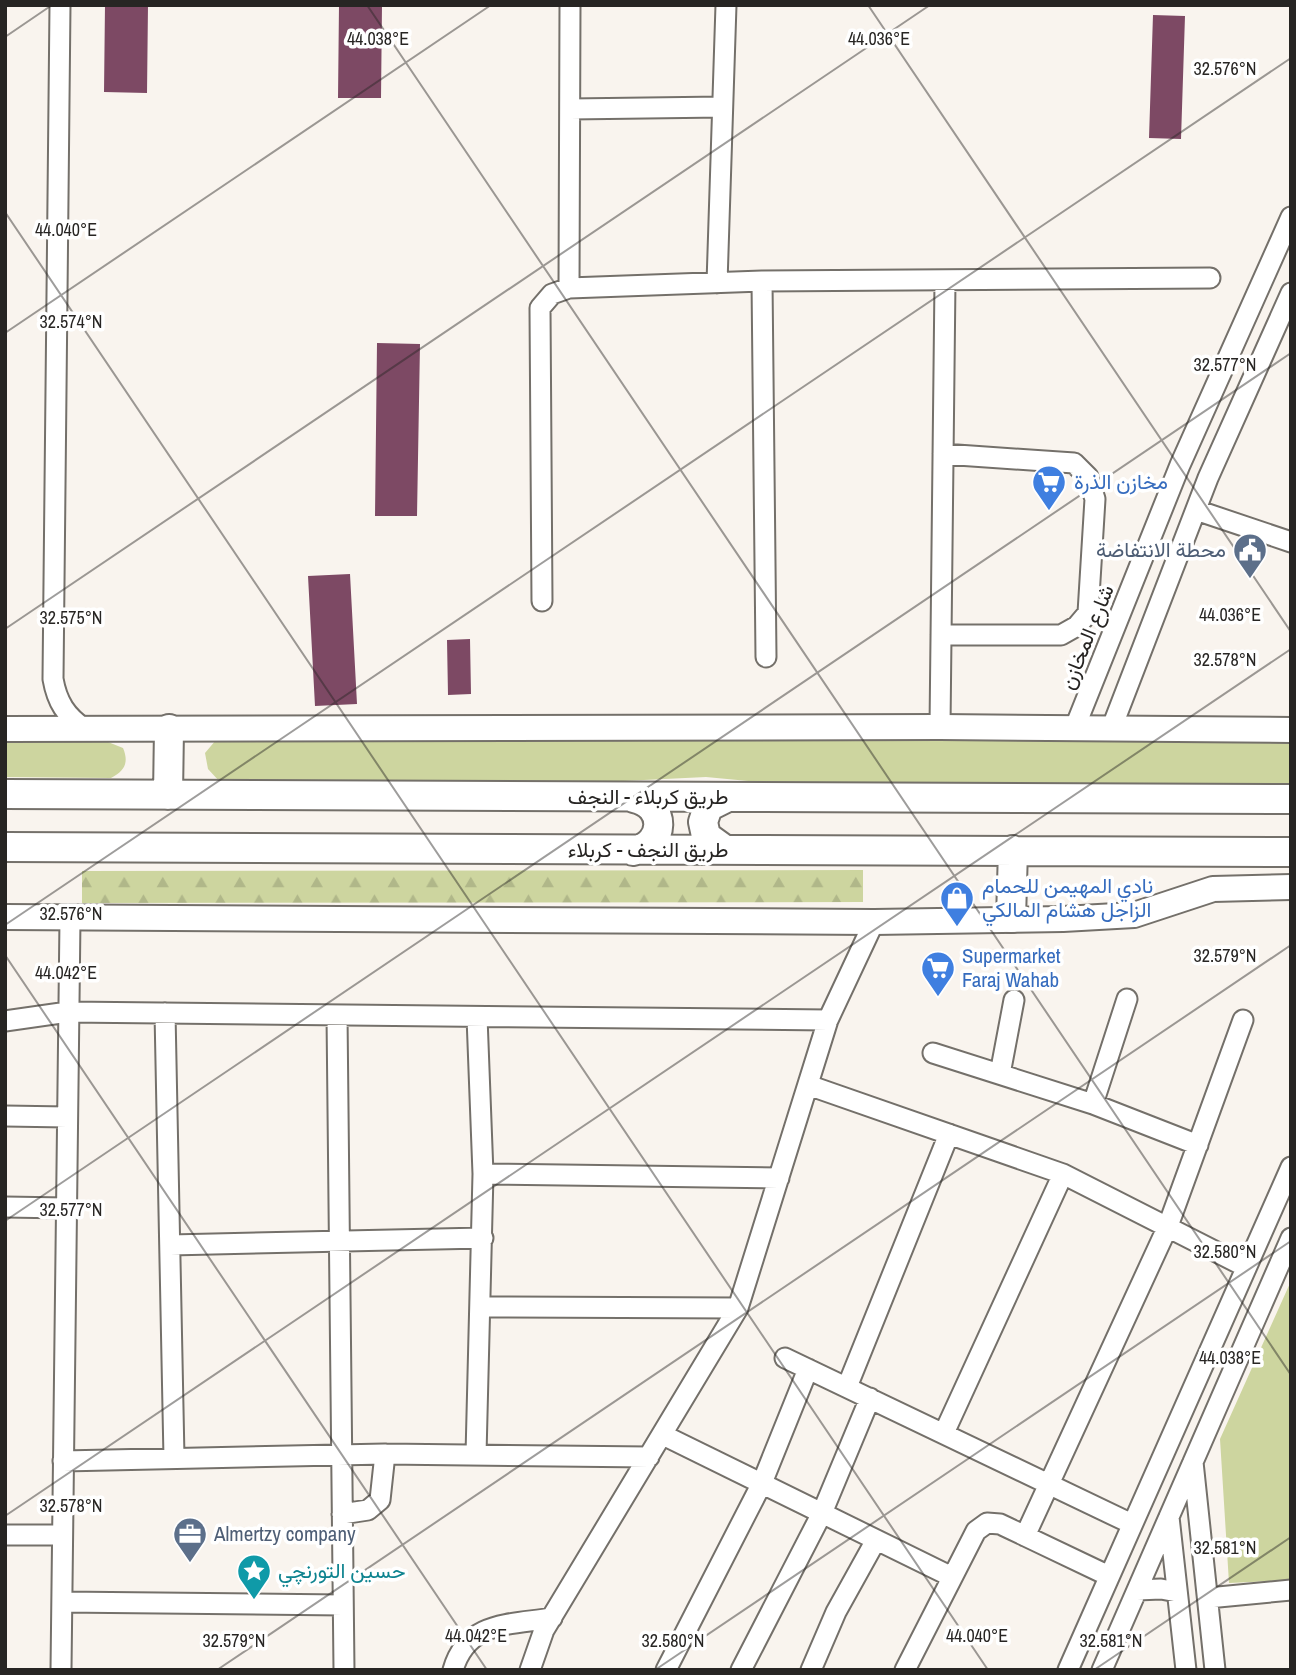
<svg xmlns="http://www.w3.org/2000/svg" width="1296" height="1675" font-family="'Archivo Narrow',Vazirmatn,sans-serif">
<defs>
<pattern id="forest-firs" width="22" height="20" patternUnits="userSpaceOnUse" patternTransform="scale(1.75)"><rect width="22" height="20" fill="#cdd59f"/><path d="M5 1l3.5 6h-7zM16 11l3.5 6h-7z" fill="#b0b789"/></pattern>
</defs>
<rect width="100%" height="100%" fill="#f9f4ee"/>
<path fill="#cdd59f" d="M682,737L1291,742V787H810L706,777L561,784L220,782L208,769L205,753L216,740Z
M5,742H108L123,748C129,762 125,771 111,778L5,777Z
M1291,1281V1580L1229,1583L1220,1439Z"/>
<path fill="url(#forest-firs)" d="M863,870V902L82,903V871Z"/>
<path fill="#7d4964" d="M105,5H148L147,93L104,92Z
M339,5H382L381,98H338Z
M1153,15L1185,16L1181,139L1149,138Z
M377,343L420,344L417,516H375Z
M350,574L357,704L315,706L308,576Z
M470,639L471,694L448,695L447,640Z"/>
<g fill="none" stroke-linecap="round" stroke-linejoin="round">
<g stroke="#74706a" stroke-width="23">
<path id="minor" d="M60,5L53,679C57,702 66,716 85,729
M570,109L722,107
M762,281L766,657
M717,283L726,5
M569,288L570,5
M1196,510L1291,542
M542,601L540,308L552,294L569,288L762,281L1210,278
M941,635H1061L1077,626L1088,613L1095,499L1088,477L1074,463L943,454
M940,727L945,281
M1075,727L1180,465L1291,217
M1112,727L1208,478L1291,293
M165,1013L174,1458
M337,1015L344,1670
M5,1021L68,1012L828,1020
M933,1053L1093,1104L1198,1145
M1000,1074L1014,1000
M808,1085L1063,1174L1246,1267
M1093,1104L1127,999
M5,1116L67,1117
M483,1174L779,1178
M5,1207L66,1208
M170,1245L483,1238
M481,1307L738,1308
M785,1358L1132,1524
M847,1387L949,1134
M944,1433L1063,1174
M663,1435L952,1577
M476,1455L483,1174L477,1017
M63,1461L385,1454L649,1457
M1193,1462L1215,1670
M342,1514L368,1510L380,1500L385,1454
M1169,1517L1186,1670
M5,1535H62
M1025,1536L1168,1226L1243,1020
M1137,1590L1161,1589L1177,1592
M1208,1598L1291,1590
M62,1602L343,1605
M61,1670L70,919
M453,1670C467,1621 509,1625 552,1618
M530,1670L544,1630L738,1308L828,1020L874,922
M666,1670L762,1483L808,1369
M741,1670L822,1513L870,1398
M811,1670L836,1612L876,1540
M905,1670L976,1531L987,1523L1000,1524L1109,1576
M1068,1670L1291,1167
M1102,1670L1291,1238"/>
</g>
<g stroke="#74706a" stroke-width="28">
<path id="major" d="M5,729L940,727L1291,730
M5,917L874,922L1063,919L1134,915L1213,889L1291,887"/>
</g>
<g stroke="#74706a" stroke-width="32">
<path id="highway" d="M5,794L1291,799
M168,795L169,729
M5,847L1291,852
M724,849L706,836L703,822L708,807L728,797
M633,851C666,845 667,805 634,798
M1011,918L1013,850"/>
</g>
<use href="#minor" stroke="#fff" stroke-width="19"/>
<use href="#major" stroke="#fff" stroke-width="24"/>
<use href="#highway" stroke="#fff" stroke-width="28"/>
</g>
<path fill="none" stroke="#272523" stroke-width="2" stroke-opacity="0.45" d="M367,5L1291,1375M868,5L1291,632M5,37L52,5M5,212L988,1670M5,333L491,5M5,629L930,5M5,925L1291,58M5,955L487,1670M5,1221L1291,353M5,1516L1291,649M217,1670L1291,945M655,1670L1291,1241M1094,1670L1291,1537"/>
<defs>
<g id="supermarket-pin" transform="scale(1.75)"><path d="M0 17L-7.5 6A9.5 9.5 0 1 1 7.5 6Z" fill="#3f7fe0" stroke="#fff"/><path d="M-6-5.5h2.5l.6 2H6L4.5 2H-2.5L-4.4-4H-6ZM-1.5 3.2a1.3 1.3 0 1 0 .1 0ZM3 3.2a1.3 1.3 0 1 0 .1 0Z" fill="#fff"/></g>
<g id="civic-pin" transform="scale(1.75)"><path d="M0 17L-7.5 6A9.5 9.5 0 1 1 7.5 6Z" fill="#5c6f8a" stroke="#fff"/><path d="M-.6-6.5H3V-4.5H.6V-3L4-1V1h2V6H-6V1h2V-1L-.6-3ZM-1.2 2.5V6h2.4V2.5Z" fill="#fff"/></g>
<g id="shop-pin" transform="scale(1.75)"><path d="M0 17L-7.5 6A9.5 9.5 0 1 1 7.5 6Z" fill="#3f7fe0" stroke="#fff"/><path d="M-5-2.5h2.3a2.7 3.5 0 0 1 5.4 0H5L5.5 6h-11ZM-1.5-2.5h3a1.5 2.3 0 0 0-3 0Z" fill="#fff"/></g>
<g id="office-pin" transform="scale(1.75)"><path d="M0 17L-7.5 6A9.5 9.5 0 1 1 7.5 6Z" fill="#5c6f8a" stroke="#fff"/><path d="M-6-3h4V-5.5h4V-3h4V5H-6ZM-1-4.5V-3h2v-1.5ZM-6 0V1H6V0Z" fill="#fff"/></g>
<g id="sight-pin" transform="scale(1.75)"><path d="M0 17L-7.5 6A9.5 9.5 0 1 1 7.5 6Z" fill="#0f9aa8" stroke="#fff"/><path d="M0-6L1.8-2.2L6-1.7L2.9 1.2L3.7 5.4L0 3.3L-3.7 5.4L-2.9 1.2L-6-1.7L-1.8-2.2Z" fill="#fff"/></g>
</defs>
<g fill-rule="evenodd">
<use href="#supermarket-pin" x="1049" y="482"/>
<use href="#civic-pin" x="1250" y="550"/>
<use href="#shop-pin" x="957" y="898"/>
<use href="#supermarket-pin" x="938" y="968"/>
<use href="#office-pin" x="190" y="1534"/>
<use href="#sight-pin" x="254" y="1571"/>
</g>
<g text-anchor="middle" stroke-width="7" stroke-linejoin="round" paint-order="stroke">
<g font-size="21" fill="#366cbe" stroke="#fff" text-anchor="start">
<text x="1074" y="489">مخازن الذرة</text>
<text x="982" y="893">نادي المهيمن للحمام<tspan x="982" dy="24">الزاجل هشام المالكي</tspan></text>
<text x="962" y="963">Supermarket<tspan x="962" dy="24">Faraj Wahab</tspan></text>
</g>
<g font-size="21" fill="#4e5e75" stroke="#fff" text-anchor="end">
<text x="1226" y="557">محطة الانتفاضة</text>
<text x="214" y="1541" text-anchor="start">Almertzy company</text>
</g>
<g font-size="21" fill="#272523" stroke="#fff">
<text transform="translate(1087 637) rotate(-68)" y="7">شارع المخازن</text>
<text x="648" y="804">طريق كربلاء - النجف</text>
<text x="648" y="857">طريق النجف - كربلاء</text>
</g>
<g font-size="21" fill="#0d838f" stroke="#fff" text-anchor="start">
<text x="278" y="1578">حسين التورنچي</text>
</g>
</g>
<g font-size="18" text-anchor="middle" fill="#272523" stroke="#fff" stroke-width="7" stroke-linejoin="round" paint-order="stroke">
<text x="378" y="45">44.038°E</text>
<text x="879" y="45">44.036°E</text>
<text x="1225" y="75">32.576°N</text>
<text x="66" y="236">44.040°E</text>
<text x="71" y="328">32.574°N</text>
<text x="1225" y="371">32.577°N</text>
<text x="1230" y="621">44.036°E</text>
<text x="71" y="624">32.575°N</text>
<text x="1225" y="666">32.578°N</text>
<text x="71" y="920">32.576°N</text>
<text x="1225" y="962">32.579°N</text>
<text x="66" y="979">44.042°E</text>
<text x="71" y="1216">32.577°N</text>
<text x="1225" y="1258">32.580°N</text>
<text x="1230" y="1364">44.038°E</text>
<text x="71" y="1512">32.578°N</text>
<text x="1225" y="1554">32.581°N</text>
<text x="476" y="1642">44.042°E</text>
<text x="977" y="1642">44.040°E</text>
<text x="234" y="1647">32.579°N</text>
<text x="673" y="1647">32.580°N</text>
<text x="1111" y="1647">32.581°N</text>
</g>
<rect width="1296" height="1675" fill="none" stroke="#272523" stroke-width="14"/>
</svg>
